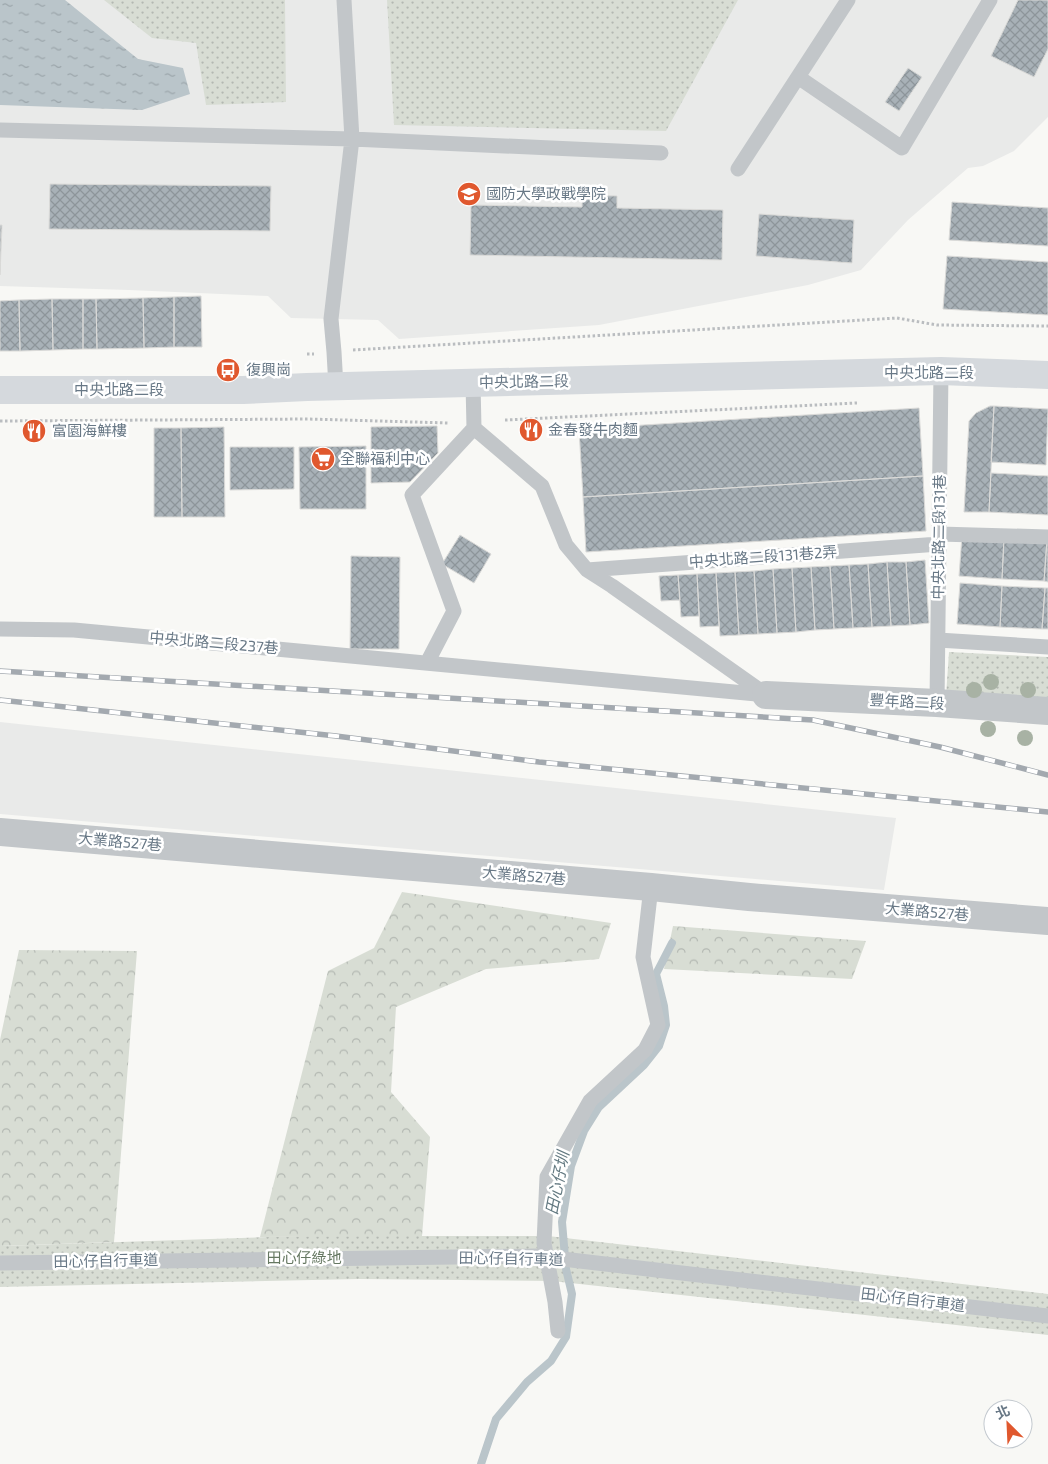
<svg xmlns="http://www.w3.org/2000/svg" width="1048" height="1464" font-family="'Exo 2','Noto Sans TC',sans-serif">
<defs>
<pattern id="grass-dots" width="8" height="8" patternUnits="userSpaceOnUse" patternTransform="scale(1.25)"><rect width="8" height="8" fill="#d8ddd4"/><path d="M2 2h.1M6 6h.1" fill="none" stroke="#b3b8b2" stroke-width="1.8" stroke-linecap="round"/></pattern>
<pattern id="forest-crowns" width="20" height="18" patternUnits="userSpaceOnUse" patternTransform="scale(1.25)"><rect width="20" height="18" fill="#d8ddd4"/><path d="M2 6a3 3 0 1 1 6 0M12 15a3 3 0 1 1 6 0" fill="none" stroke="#b3b8b2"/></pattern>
<pattern id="water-ripples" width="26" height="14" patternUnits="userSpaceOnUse" patternTransform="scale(1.25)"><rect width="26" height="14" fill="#bac5ca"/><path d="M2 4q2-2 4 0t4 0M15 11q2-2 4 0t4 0" fill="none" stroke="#9ba5aa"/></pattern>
<pattern id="building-cross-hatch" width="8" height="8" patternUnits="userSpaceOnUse" patternTransform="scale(1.25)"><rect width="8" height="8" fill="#a8b1b7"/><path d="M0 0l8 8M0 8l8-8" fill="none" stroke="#8d959a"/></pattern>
</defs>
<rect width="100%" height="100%" fill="#f8f8f5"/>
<path fill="#e9eae9" d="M0,0H1048V117L1014,151L983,166L968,168L908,220L861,270L808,285L599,325L399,339L378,320L291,318L268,296L129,290L0,286Z
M0,722L896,818L884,890L0,814Z"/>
<path fill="url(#grass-dots)" d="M104,0H285L286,102L206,105L196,43L152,38Z
M387,0H738L666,131L394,125Z
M949,652L1048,657V702L946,696Z
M302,1236H548L1048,1294V1335L552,1281L359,1279L0,1287V1246Z"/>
<path fill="url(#forest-crowns)" d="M402,892L611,923L599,959L486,969L396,1007L391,1092L430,1137L422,1236L260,1237L328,971L374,948Z
M673,926L866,941L852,979L664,969Z
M19,950L137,951L114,1242L0,1246V1040Z"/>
<path fill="url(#water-ripples)" d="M0,0H65L138,59L183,68L190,94L142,110L0,105Z"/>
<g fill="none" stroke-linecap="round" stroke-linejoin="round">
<path stroke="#bac5ca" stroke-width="8" d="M481,1464L496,1419L527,1382L551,1361L566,1337L572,1294L566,1269L562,1222L571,1166L584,1131L599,1107L644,1065L659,1046L666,1025L664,1006L656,974L672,943"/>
</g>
<path fill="url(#building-cross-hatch)" stroke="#dadad8" d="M1018,0H1048V49L1034,77L991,56Z
M908,68L922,77L899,111L885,102Z
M50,184L271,186L270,231L49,229Z
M582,195L617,196V208L723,210L722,260L470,255L471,205L582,207Z
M952,202L1048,208V246L949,240Z
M759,214L854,220L852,263L756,256Z
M0,225H2L0,275Z
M947,256L1048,262V315L943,309Z
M201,296L202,347H174V297Z
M174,297V347L144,348L143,298Z
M143,298L144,348L97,349L96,299Z
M52,299L53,350L20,351L19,300Z
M52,299H83V349L53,350Z
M83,299H96L97,349H83Z
M19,300L20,351H0V301Z
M990,406H994L989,512H964L969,421L976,413Z
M994,406L1048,409L1046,465L991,462Z
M919,408L923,476L583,497L579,429Z
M437,426L438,453L410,482L371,483V427Z
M224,427L225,517H182L181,428Z
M154,428H181L182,517H154Z
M366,446V509H300L299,447Z
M230,447H294V489L230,490Z
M991,473L1048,476V515L989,512Z
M923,476L926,531L586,552L583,497Z
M460,535L491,554L474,583L442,564Z
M962,536L1004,538L1002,579L959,576Z
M1004,538L1047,540L1044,581L1002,579Z
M1047,540H1048V582L1044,581Z
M351,556L400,557L399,649H350Z
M925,560L929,623L910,625L906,562Z
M887,562H906L910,625L891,626Z
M887,562L891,626L872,627L868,564Z
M868,564L872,627L853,628L849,565Z
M849,565L853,628L834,629L830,566Z
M830,566L834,629L815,630L811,567Z
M811,567L815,630L796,632L792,568Z
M792,568L796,632L777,633L773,569Z
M773,569L777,633L758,634L754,571Z
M754,571L758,634L739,635L735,572Z
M735,572L739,635L720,636L716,573Z
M716,573L719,626L700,627L697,574Z
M697,574L699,616L681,617L678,575Z
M678,575L680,600L661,601L659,576Z
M960,583L1002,586L1000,627L957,624Z
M1002,586L1045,588L1042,629L1000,627Z
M1045,588H1048V629H1042Z"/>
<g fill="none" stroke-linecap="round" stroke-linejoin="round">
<path stroke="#babdc0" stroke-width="3" stroke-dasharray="2.5 2.5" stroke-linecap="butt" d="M353,350L897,318L937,325L1048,326
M307,354H314
M505,420L857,403
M0,421L308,419L449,423"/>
<path stroke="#c2c6c9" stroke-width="15" d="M798,77L902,148L990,0
M0,130L352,139L661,153
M738,169L848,0
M473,383L474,428L542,486L566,545L587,570L612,586L765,694
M336,387L334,352L331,319L352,139L344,0
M939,534L1048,537
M587,570L939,544
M0,629L74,630L766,695
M938,640L1048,647
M427,663L454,611L412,495L474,428
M937,703L941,371
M0,1263L537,1256L1048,1316
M558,1331L555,1302L544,1243L547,1177L590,1101L645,1050L658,1025L643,957L651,887"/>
<path stroke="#c2c6c9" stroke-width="28" d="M766,695L937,703L1048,711
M0,832L651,887L749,897L1048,921"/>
<path stroke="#d5d9dd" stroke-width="28" d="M0,390H243L307,387L941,371L1048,375"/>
<g stroke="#a3a9af" stroke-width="5.5">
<path id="rail" d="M0,671L813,720L940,747L1048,775
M0,700L336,736L539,762L1048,812"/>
</g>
<use href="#rail" stroke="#fff" stroke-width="4" stroke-dasharray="11" stroke-linecap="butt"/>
</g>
<g fill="#a8b2a4">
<circle cx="991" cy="682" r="8"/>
<circle cx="974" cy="690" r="8"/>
<circle cx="1028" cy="690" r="8"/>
<circle cx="988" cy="729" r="8"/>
<circle cx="1025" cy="738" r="8"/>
</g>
<defs>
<g id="university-disc" transform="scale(1.25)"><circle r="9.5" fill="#e0582e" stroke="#fff"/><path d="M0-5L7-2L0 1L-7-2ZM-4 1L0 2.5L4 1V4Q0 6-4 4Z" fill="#fff"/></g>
<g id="bus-disc" transform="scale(1.25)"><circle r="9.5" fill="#e0582e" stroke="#fff"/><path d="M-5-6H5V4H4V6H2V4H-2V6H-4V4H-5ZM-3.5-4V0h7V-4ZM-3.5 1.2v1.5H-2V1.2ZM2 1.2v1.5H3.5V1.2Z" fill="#fff"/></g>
<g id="restaurant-disc" transform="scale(1.25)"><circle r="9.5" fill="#e0582e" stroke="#fff"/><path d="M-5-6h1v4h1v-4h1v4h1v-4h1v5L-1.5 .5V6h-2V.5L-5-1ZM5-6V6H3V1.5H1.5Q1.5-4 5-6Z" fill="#fff"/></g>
<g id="supermarket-disc" transform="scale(1.25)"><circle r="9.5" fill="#e0582e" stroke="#fff"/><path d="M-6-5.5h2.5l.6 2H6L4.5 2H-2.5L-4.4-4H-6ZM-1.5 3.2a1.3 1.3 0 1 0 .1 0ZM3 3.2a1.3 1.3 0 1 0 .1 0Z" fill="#fff"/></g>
</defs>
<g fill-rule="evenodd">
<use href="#university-disc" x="469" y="194"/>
<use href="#bus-disc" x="228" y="370"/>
<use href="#restaurant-disc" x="531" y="430"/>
<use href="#restaurant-disc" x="34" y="431"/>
<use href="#supermarket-disc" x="323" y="459"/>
</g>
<g text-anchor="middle" stroke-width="5" stroke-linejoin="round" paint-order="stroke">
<g font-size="15" fill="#687886" stroke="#fff" text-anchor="start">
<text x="486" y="199">國防大學政戰學院</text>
<text x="246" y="375">復興崗</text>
<text x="548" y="435">金春發牛肉麵</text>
<text x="52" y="436">富園海鮮樓</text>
<text x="340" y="464">全聯福利中心</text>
</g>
<g font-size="15" fill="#687886" stroke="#fff">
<text x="929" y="378">中央北路二段</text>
<text transform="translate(524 382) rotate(-1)" y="5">中央北路二段</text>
<text x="119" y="395">中央北路二段</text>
<text transform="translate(939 537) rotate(-89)" y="5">中央北路二段131巷</text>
<text transform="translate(763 557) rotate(-4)" y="5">中央北路二段131巷2弄</text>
<text transform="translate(214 643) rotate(5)" y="5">中央北路二段237巷</text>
<text transform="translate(907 702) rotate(3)" y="5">豐年路二段</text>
<text transform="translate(120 842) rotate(5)" y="5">大業路527巷</text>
<text transform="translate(524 876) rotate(5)" y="5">大業路527巷</text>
<text transform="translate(927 912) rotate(5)" y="5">大業路527巷</text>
<text transform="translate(511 1259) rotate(1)" y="5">田心仔自行車道</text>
<text transform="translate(106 1261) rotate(-1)" y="5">田心仔自行車道</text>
<text transform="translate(913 1300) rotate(7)" y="5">田心仔自行車道</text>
</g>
<g font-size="15" fill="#667862" stroke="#fff">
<text x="304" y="1263">田心仔綠地</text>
</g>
<g font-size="16" font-style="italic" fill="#637981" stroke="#fff">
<text transform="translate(557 1183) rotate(-79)" y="6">田心仔圳</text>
</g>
</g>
<g transform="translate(1008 1424) rotate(336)"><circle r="24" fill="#ffffff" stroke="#c3c9cf"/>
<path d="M0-4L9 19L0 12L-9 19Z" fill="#e0582e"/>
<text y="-8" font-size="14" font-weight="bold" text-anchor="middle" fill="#687886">北</text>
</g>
</svg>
